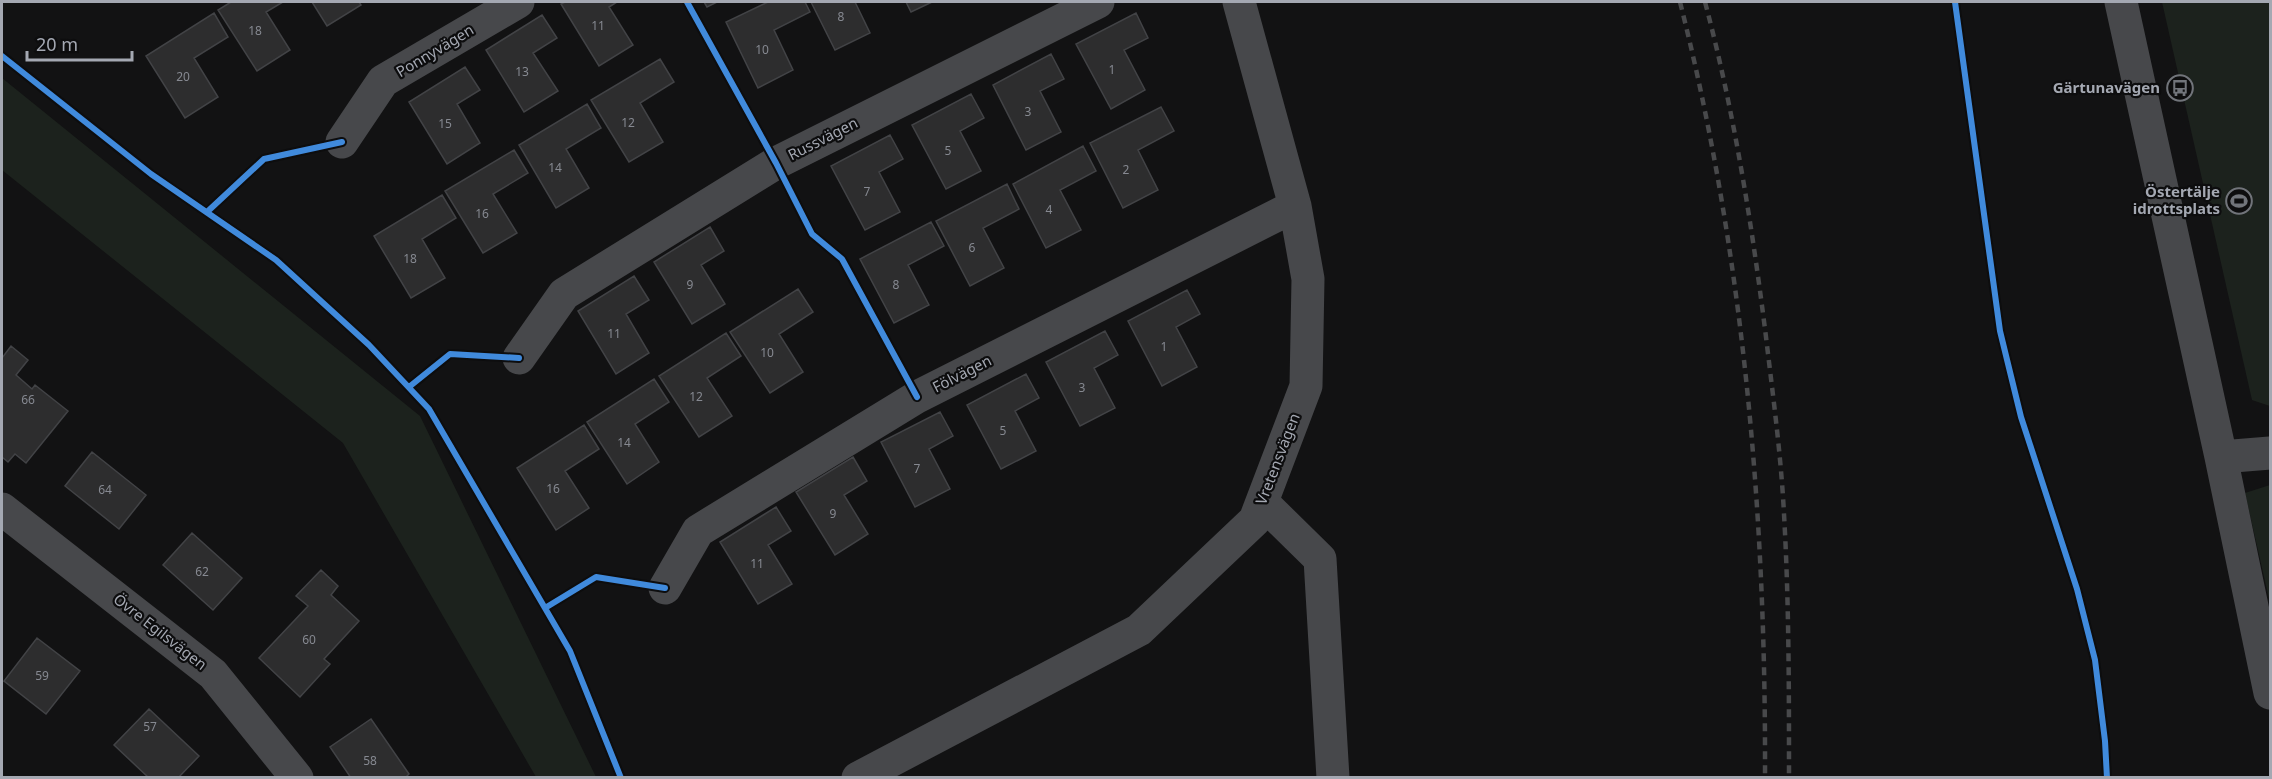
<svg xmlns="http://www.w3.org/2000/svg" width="2272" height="779" font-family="'Noto Sans',sans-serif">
<rect width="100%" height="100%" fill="#121213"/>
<path fill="#1c221d" d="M2162,2H2270V406L2252,400Z
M2,78L420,416L596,777H536L343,443L2,170Z
M2270,485V603L2245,493Z"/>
<path fill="#2d2d2e" stroke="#424346" stroke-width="1.5" d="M231,2H283L266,12L290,50L257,71L218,10Z
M312,2H359L361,5L327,26Z
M565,2H617L609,7L633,45L599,66L561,4Z
M704,2H717L707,7Z
M768,2H805L810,12L774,30L793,70L758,88L726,22Z
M811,2H855L870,33L835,50Z
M906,2H932L911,12Z
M214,13L228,37L194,58L218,97L185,118L146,56Z
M1136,13L1148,38L1124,50L1145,90L1111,109L1076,44Z
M542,15L557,38L533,53L558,91L524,112L486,50Z
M1051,54L1064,79L1040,91L1061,132L1026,150L993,85Z
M660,59L674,82L640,103L663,142L629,162L591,100Z
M465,67L480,90L457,104L480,143L447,164L409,102Z
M971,94L984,118L960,131L981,171L946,189L912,125Z
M587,104L601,128L566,149L589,188L556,208L519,145Z
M1161,107L1174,131L1138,150L1158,190L1123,208L1090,143Z
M890,135L903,159L879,172L900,212L865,230L831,166Z
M1083,146L1096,171L1060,190L1081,230L1046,248L1013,184Z
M514,150L528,173L493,194L517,233L483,253L445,191Z
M1007,184L1019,209L983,228L1004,268L970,286L936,221Z
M442,195L456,218L422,239L445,278L411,298L374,236Z
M931,222L944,246L908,265L929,305L894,323L860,259Z
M710,227L724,251L701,265L725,304L692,324L654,262Z
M634,276L649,300L626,314L649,353L616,374L578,311Z
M798,289L813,312L779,334L803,372L770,393L730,332Z
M1187,290L1200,314L1176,327L1197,367L1162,386L1128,321Z
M1105,331L1118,355L1094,368L1115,408L1080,426L1046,362Z
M726,333L741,356L707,378L732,416L699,437L659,376Z
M11,346L28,360L16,375L32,389L35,385L68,411L26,463L15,454L8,462L2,457V358Z
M1026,374L1039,398L1015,411L1036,451L1001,469L967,405Z
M654,379L669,402L635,424L659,462L627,484L587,422Z
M940,412L953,436L929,449L950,489L915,507L881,442Z
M584,425L599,449L565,471L589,508L556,530L517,468Z
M92,452L146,495L119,529L65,486Z
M853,457L867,481L844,495L868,534L835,555L796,492Z
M776,507L791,531L768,545L792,584L758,604L720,542Z
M192,533L242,578L213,610L163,565Z
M321,570L338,586L331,595L359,621L324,659L330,664L300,697L259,658L308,606L296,596Z
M37,638L80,671L46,714L4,681Z
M149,709L199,756L178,778H149L114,745Z
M371,719L409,774L405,778H351L330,747Z"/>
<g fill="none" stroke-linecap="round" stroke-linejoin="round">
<path stroke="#47484b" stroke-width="33" d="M2121,2L2221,457L2270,693
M342,142L383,81L518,2
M519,358L564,294L776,163L1098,2
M2221,457L2270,453
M1262,502L1320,559L1333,778
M2,509L213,674L297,778
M665,588L698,531L917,397L1295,206
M858,778L1139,630L1255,520L1306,386L1308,279L1295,206L1239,2"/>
<path stroke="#48494b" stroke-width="4.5" stroke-dasharray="8 6" stroke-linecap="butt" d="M1680,2C1744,255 1766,517 1765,778
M1705,2C1734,111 1752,225 1766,337C1773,396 1781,455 1784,514C1789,602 1789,690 1789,778"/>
<g stroke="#0d0d0e" stroke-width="10">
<path id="cycleway" d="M687,2L776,163L812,234L842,259L917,397
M1955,2L2000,331L2021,417L2077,589L2095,660L2105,741L2107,778
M2,56L151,174L276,260L369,345L429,409L570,651L621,778
M207,212L264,159L342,142
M409,387L450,354L519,358
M545,608L596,577L665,588"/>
</g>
<use href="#cycleway" stroke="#408adc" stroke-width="6"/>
</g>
<defs>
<g id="bus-ring" transform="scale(1.35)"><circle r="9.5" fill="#0d0d0e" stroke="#71747a" stroke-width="1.5"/><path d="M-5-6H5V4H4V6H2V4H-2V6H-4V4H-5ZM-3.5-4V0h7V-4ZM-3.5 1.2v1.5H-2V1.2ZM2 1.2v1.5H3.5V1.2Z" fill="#71747a"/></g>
<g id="stadium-ring" transform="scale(1.35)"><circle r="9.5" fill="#0d0d0e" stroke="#71747a" stroke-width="1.5"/><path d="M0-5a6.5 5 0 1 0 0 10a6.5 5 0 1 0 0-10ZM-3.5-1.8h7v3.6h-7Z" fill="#71747a"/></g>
</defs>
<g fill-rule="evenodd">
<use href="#bus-ring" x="2180" y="88"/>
<use href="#stadium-ring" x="2239" y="201"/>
</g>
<g text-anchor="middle" stroke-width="4.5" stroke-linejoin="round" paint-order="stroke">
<g font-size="12" fill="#868991">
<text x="841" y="21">8</text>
<text x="598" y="30">11</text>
<text x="255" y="35">18</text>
<text x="762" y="54">10</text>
<text x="1112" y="74">1</text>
<text x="522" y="76">13</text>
<text x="183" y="81">20</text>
<text x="1028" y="116">3</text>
<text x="628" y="127">12</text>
<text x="445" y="128">15</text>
<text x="948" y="155">5</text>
<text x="555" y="172">14</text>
<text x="1126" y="174">2</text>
<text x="867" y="196">7</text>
<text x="1049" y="214">4</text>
<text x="482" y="218">16</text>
<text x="972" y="252">6</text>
<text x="410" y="263">18</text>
<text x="690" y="289">9</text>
<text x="896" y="289">8</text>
<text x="614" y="338">11</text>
<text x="1164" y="351">1</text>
<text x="767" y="357">10</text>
<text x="1082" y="392">3</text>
<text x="696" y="401">12</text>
<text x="28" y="404">66</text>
<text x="1003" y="435">5</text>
<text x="624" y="447">14</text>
<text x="917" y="473">7</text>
<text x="553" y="493">16</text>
<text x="105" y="494">64</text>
<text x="833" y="518">9</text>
<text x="757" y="568">11</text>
<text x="202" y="576">62</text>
<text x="309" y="644">60</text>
<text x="42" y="680">59</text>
<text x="150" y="731">57</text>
<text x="370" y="765">58</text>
</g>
<g font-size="15" fill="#a4a8b2" stroke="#0d0d0e">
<text transform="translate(435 51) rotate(-31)" y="5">Ponnyvägen</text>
<text transform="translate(823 139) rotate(-27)" y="5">Russvägen</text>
<text transform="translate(962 374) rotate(-27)" y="5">Fölvägen</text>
<text transform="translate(1278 459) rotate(-69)" y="5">Vretensvägen</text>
<text transform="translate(160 632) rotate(38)" y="5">Övre Egilsvägen</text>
</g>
<g font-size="15" font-weight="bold" fill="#a4a8b2" stroke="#0d0d0e" text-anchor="end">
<text x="2160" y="93">Gärtunavägen</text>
<text x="2220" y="197">Östertälje<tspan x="2220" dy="17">idrottsplats</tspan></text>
</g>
</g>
<rect width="2272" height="779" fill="none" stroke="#a4a8b2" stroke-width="6"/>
<path d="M27 51v9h105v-9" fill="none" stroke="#a4a8b2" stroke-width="3"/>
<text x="36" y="51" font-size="18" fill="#a4a8b2" stroke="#0d0d0e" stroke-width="4.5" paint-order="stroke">20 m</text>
</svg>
